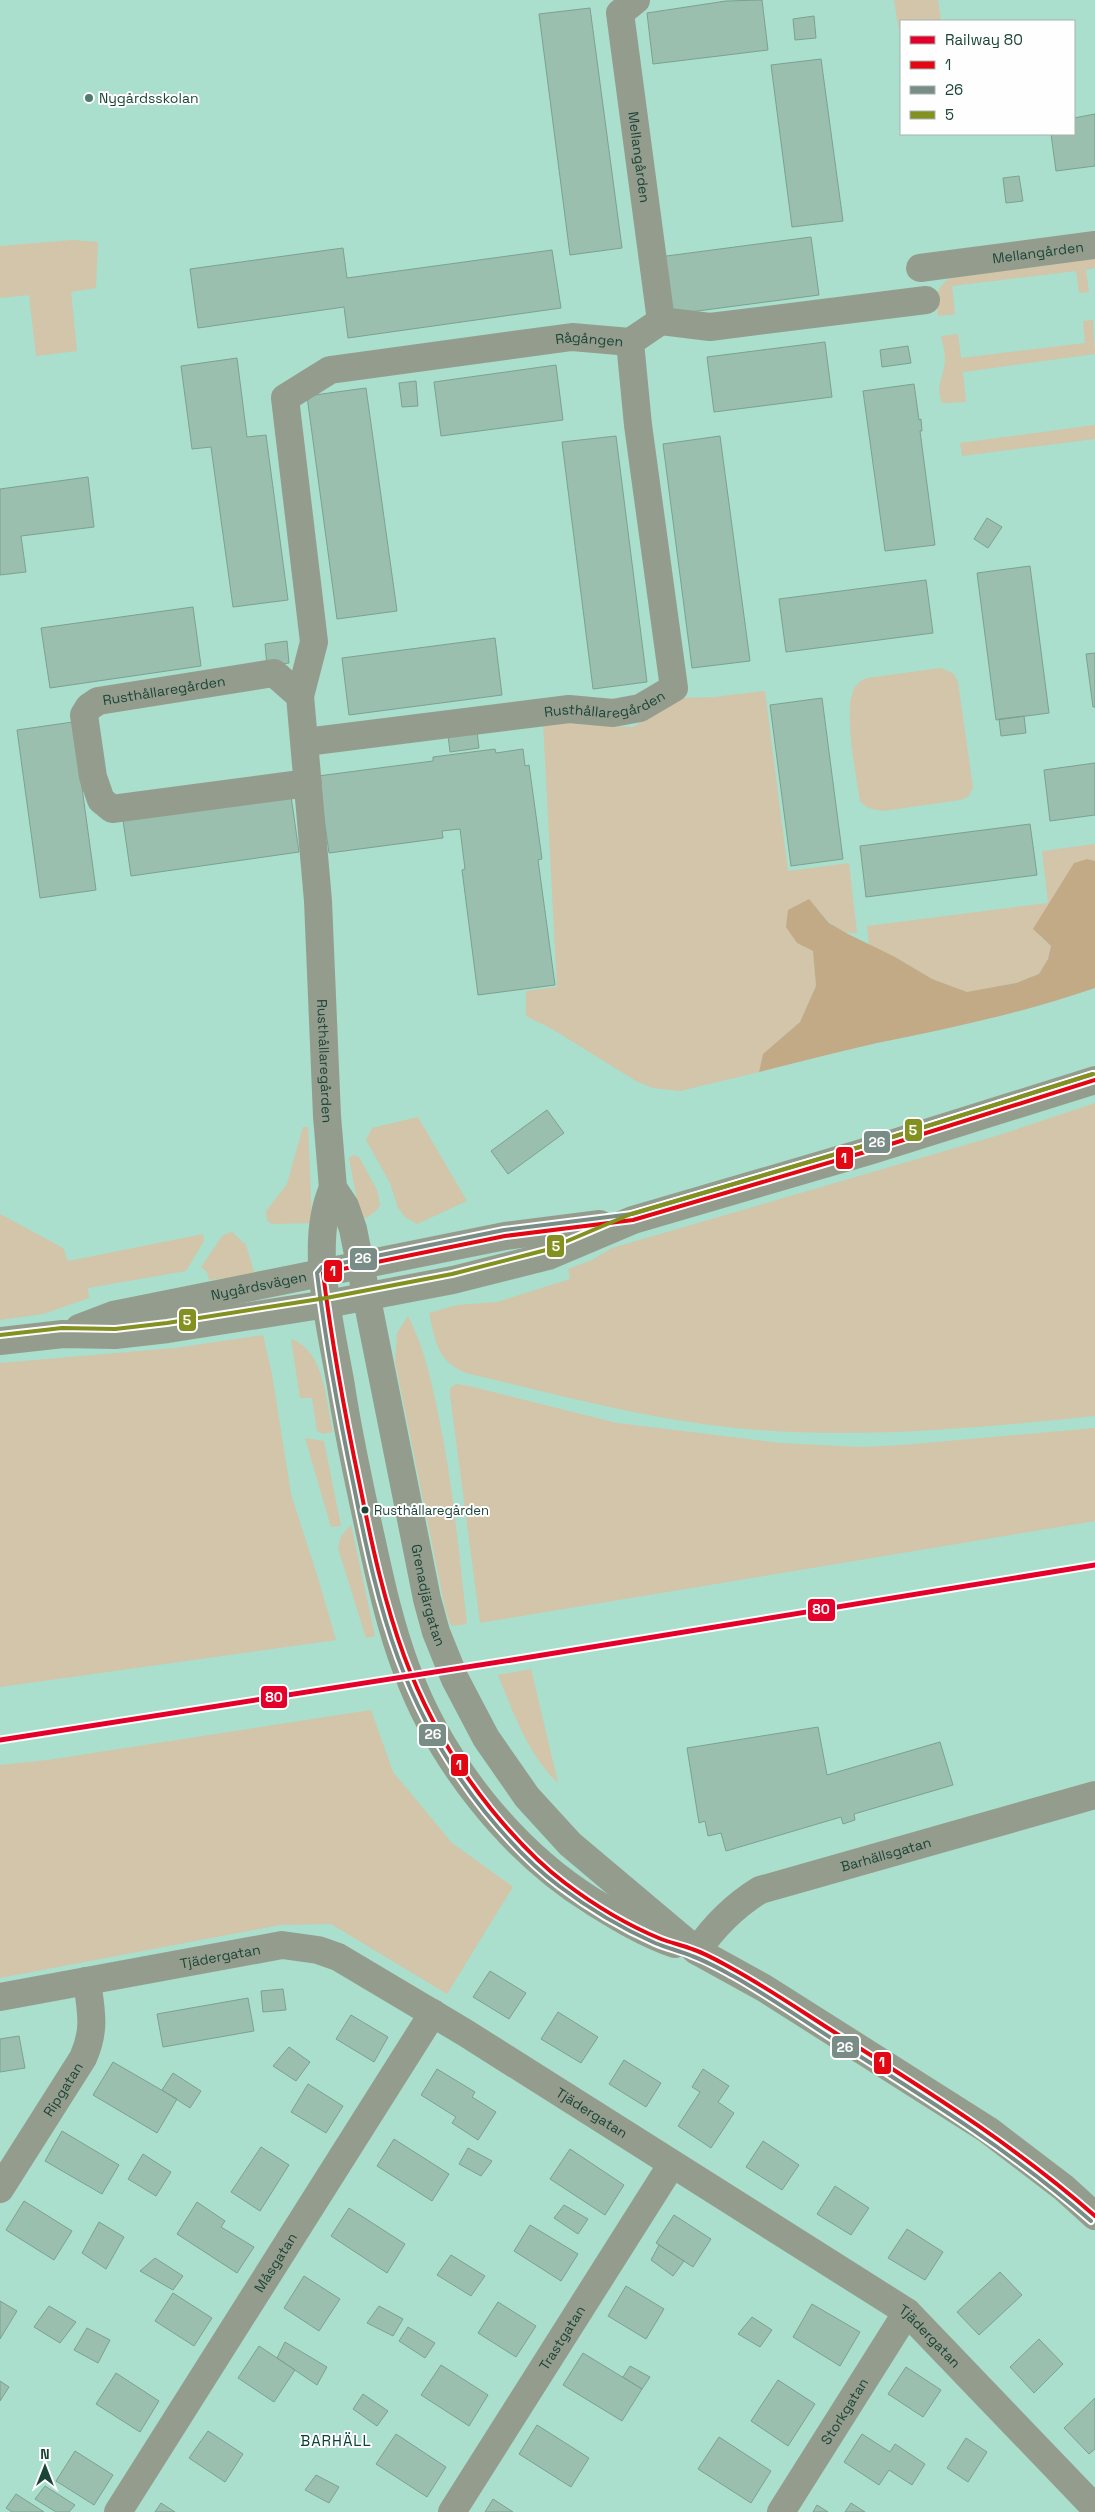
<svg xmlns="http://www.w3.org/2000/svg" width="1095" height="2512" font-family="'Space Grotesk',sans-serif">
<rect width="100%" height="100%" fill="#aadecd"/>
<path fill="#d2c5a9" d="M894,0H938L941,21H901V30H899Z
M73,240L98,242L96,288L71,292L77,351L36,356L29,295L0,298V246Z
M1095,258V268L1086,270L1089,292L1079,293L1076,271L952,286L955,314L938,316C936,299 935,285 953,277Z
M1093,320L1095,354L963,372L966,402L942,403C935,385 944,377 945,360C945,353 943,344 941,336L958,334L961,358L1085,343L1083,321Z
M1095,425V439L962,456L960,443Z
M941,668L954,674L958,682L973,788L968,797L960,800L883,811L868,808L860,801C856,775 844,715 853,691C856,684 860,681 867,678Z
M765,691L788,871L849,863L857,933C840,935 828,922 818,909L797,943L813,951L816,986L800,1022L763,1054L759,1072L680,1091L653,1088L636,1081L552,1029L526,1016V991L557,987L543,723L579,720L604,726L633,727L678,698L714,697Z
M1095,844V861L1087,859L1074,863L1062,885L1040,937L1051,946C1049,955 1047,968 1039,974C1031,980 975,994 965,992C931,984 901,960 869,945L867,926L1048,903L1042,851Z
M1095,1103V1416C975,1428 857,1440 736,1428C644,1419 556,1394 466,1373C436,1360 436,1342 429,1313L457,1305L497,1302L570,1279L568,1269L592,1260L612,1248L996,1136Z
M418,1117L467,1201L417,1224L405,1217L398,1208L390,1183L366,1140L372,1128Z
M303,1127H308L312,1223L272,1224L267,1221L266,1211L287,1184Z
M353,1155L359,1157L377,1190L380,1204L378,1209L367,1218L360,1216L349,1158Z
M0,1214L63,1248L68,1261L203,1234L204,1241L186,1271L88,1288L89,1298L43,1314L0,1320Z
M232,1232L246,1245L255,1275L209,1280L207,1272L201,1267L223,1235Z
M408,1316C424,1347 431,1379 438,1413C453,1483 459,1554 467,1624L451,1626L445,1608L395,1362L397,1333Z
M263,1335L272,1374L291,1494L318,1578L336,1640L0,1687V1363L175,1348Z
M291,1339C325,1350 326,1403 333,1432L323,1434L317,1431L312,1398H300Z
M456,1384L469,1386L617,1423L781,1443L860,1447L903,1445L1095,1428V1521L480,1623L450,1395V1388Z
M305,1438L324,1441L341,1526L331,1527Z
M351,1525L375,1636L366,1638L338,1548L341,1536Z
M531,1669L558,1783C527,1754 514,1713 498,1675Z
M371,1710L393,1772L452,1843L513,1887L447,1994L331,1924L280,1925L0,1978V1765L48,1760Z"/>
<path fill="#c3aa86" d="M1087,859L1095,861V988C1023,1013 951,1028 877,1043C838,1052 798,1062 759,1072L763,1054L800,1022L816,986L813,951L797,943L786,927L788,910L809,899L829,923L848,934L895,957L932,979L967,992L1016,983L1039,974L1048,959L1051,946L1033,929L1074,863Z"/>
<path fill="#9bbfae" stroke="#7ca190" d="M762,0L768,50L653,64L647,13L726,1Z
M590,8L622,248L570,255L539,14Z
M814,16L816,38L795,40L793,19Z
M821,59L843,221L792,227L771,65Z
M1095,114V166L1056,171L1051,134H1074V118Z
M1019,176L1023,201L1006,203L1003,178Z
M811,237L819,295L667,315L659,257Z
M343,248L347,278L552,250L561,308L348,338L344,307L198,328L190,269Z
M825,342L832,397L714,412L707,357Z
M908,346L911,363L882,367L880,350Z
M237,358L247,437L266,435L288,600L233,607L211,447L192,449L181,366Z
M556,365L563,420L441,436L434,382Z
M416,381L418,406L402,407L399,383Z
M914,384L919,420L921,419L922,431H920L935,545L885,551L863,391Z
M366,388L397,611L337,619L307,396Z
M616,436L647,682L593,689L562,442Z
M720,436L750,661L692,668L663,444Z
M88,477L94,527L21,536L26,572L0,575V489Z
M987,518L1002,527L988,548L974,539Z
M1030,566L1049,713L996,720L977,573Z
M926,580L933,633L786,652L779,599Z
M193,607L201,666L50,688L41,628Z
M495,638L502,695L349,715L342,658Z
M287,641L289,663L267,666L265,644Z
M1095,653V707H1093L1086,654Z
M822,698L843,859L791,866L770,705Z
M1024,716L1026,733L1001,736L999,719Z
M73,722L96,890L40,898L17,730Z
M477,732L479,748L450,752L448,735Z
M495,749L496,753L523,749L525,766L529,765L542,859L538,860L555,985L478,995L462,870L465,869L460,829L442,831L443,838L329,853L318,776L433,761V757Z
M1095,763V815L1050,821L1044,770Z
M291,796L299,852L131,876L123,820Z
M1030,824L1037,875L866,897L860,846Z
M547,1110L564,1133L508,1174L491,1151Z
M818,1727L827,1775L940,1742L953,1785L854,1814L855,1820L843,1824L841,1817L726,1851L721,1833L708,1836L705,1821L699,1823L687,1748Z
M490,1971L526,1993L509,2019L473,1997Z
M283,1989L286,2010L263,2012L261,1991Z
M248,1998L254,2031L163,2047L157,2014Z
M558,2012L598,2037L581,2063L541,2039Z
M351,2015L388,2037L374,2062L336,2039Z
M19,2036L25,2068L0,2072V2039Z
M289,2047L310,2062L296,2081L273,2066Z
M624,2060L661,2083L646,2107L609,2084Z
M113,2062L177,2099L157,2133L93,2095Z
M437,2069L475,2092L472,2097L496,2112L478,2140L452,2123L456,2117L421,2095Z
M703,2069L729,2086L718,2102L734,2113L711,2148L678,2126L700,2092L692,2087Z
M173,2073L201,2091L190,2108L162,2090Z
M308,2084L343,2106L326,2133L291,2112Z
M62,2131L119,2165L102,2194L45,2161Z
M394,2139L449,2174L432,2201L377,2166Z
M763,2141L799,2165L782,2190L746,2167Z
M261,2147L289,2165L260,2211L231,2192Z
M468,2148L492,2161L481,2176L459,2164Z
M570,2149L624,2185L605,2215L550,2179Z
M143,2154L171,2172L156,2196L128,2179Z
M835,2186L869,2208L851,2235L817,2214Z
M24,2201L72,2231L54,2260L6,2230Z
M197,2202L225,2221L221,2227L254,2247L237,2273L177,2234Z
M564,2205L588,2219L578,2234L554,2218Z
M349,2208L405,2244L387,2273L331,2236Z
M674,2215L711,2239L693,2267L656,2243Z
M99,2222L124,2237L106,2269L82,2253Z
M530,2225L578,2254L561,2281L514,2251Z
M907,2229L943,2252L925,2280L888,2258Z
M659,2245L684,2261L673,2276L651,2260Z
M451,2255L485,2276L471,2296L437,2275Z
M155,2258L183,2276L173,2290L140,2271Z
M1000,2272L1022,2295L979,2335L957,2312Z
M304,2276L340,2299L319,2331L284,2308Z
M626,2286L664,2309L646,2339L608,2316Z
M173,2293L212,2318L194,2346L155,2321Z
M0,2301L17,2311L0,2339Z
M498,2302L536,2326L516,2357L478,2333Z
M812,2304L860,2332L840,2366L793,2337Z
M49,2306L76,2322L60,2343L34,2327Z
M379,2306L403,2319L393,2336L367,2323Z
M752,2317L772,2330L760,2347L738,2334Z
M408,2327L435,2343L425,2358L399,2341Z
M87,2328L110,2340L98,2363L74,2350Z
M1039,2339L1063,2364L1034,2393L1010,2367Z
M285,2342L327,2367L317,2385L277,2358Z
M259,2346L295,2370L274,2402L238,2378Z
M583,2353L642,2389L622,2421L563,2385Z
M441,2365L488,2395L469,2426L421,2395Z
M630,2366L650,2377L642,2389L623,2377Z
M906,2367L941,2390L923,2417L888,2394Z
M116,2373L159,2401L140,2432L96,2404Z
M778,2380L815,2404L788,2446L751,2421Z
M0,2381L9,2387L0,2401Z
M363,2394L388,2411L377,2426L353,2409Z
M1095,2398V2449L1089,2454L1064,2428Z
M537,2425L589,2458L571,2487L519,2454Z
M208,2431L243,2454L225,2482L189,2458Z
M396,2434L446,2467L427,2497L376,2464Z
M862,2434L890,2452L895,2444L925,2464L912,2485L889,2470L879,2485L844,2462Z
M719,2437L771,2471L751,2503L698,2469Z
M966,2438L987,2452L968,2482L947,2468Z
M75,2451L113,2475L94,2505L56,2481Z
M316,2475L339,2487L329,2503L305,2490Z
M45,2486L75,2505L69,2512H56L35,2499Z
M16,2494L44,2512H12L6,2508Z
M493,2499L513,2512H485Z
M161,2503L175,2512H155Z
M851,2503L865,2512H845Z
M817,2505L828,2512H813Z"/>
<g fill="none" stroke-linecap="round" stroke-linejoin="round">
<g stroke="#949d8d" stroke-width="28">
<path id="s1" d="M636,0L620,13L661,321"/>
<path id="s2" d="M920,268L1095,245"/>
<path id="s3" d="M300,696L314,642L285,398L330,370L572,337L630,342L661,321L710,327L926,300"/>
<path id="s4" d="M306,742L569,709L613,713L640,708L674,688L638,425L630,342"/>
<path id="s5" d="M308,783L112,809L101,800L93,777L84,715L89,707L98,701L274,673L300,696L318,901L327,1116L333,1188L345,1206L353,1229L427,1599L436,1632L455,1679L486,1738L527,1797L570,1844L697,1951L764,1988L988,2130L1064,2188L1095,2216"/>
<path d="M333,1188C308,1244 331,1327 341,1386C349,1440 361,1493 373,1547C382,1588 391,1628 406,1668C439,1759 509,1849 592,1901C618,1917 645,1934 675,1944"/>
<path id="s6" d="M79,1328L113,1315L505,1236L600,1224"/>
<path d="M0,1341L63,1334L115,1335L168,1329L327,1304L453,1280L548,1256L633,1220L872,1150L1095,1080"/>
<path id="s7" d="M697,1951C715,1925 734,1906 760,1890L1095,1795"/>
<path id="s8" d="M0,1997L282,1945L318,1950L338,1957L464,2032L907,2312L1095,2508"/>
<path id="s9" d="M0,2189L83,2058C96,2029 91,2011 87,1981"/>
<path id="s10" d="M118,2512L433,2013"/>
<path id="s11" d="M452,2512L672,2164"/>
<path id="s12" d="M781,2512L907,2312"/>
</g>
<g stroke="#fefefe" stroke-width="8">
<path id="bus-1" d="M1095,1080L872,1150L633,1220L505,1236L323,1273C332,1344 345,1415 360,1486C385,1611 409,1707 491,1809C513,1836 537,1862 565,1883C594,1905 627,1925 661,1939C671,1943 682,1945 692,1949C707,1954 720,1962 733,1969C773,1991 811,2018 850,2042C935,2096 1019,2149 1095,2216"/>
</g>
<g stroke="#fefefe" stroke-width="8">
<path id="bus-2" d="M1091,2221C1016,2155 934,2103 850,2050C811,2026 774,1999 733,1976C720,1969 706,1961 692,1956C680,1951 667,1948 655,1943C621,1928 588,1908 559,1886C531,1865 507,1839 485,1812C403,1710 379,1612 354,1487C339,1416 326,1345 317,1273L322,1267L504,1230L632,1214L870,1144L1093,1074"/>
</g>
<g stroke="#fefefe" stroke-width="8">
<path id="bus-3" d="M0,1335L62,1328L115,1329L167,1323L326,1298L452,1274L546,1250L631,1214L870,1144L1093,1074"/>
</g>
<use href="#bus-1" stroke="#e30613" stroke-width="4"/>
<use href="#bus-2" stroke="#7a8c86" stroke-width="4"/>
<use href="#bus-3" stroke="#82911f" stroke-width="4"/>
<g stroke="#fefefe" stroke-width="9">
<path id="rail-1" d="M0,1740L512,1660L1095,1565"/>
</g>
<use href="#rail-1" stroke="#e4002b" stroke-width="5"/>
</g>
<circle fill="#4e7b6c" stroke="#fefefe" stroke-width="2" cx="89" cy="98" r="5"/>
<circle fill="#1c4538" stroke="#fefefe" stroke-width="2" cx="365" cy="1510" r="4.5"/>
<g text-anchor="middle" stroke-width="4" stroke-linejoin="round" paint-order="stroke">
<g font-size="13" fill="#1c4538" stroke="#fefefe" text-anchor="start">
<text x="374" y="1515">Rusthållaregården</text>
</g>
<g font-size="14" fill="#1c4538" stroke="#fefefe" text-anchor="start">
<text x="99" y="103">Nygårdsskolan</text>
</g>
<g font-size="14" fill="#1c4538" stroke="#fefefe">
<text dy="5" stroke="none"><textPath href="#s1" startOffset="166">Mellangården</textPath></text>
<text dy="5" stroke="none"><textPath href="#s2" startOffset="119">Mellangården</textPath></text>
<text dy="5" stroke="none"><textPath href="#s3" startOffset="616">Rågången</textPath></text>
<text dy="5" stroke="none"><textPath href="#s5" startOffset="386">Rusthållaregården</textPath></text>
<text dy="5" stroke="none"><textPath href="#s4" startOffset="302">Rusthållaregården</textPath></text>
<text dy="5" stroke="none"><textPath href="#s5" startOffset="898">Rusthållaregården</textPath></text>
<text dy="5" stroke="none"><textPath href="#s6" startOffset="185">Nygårdsvägen</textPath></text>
<text dy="5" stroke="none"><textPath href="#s5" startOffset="1445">Grenadjärgatan</textPath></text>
<text dy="5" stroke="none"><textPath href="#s7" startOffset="219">Barhällsgatan</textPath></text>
<text dy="5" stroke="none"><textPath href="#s8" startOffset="224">Tjädergatan</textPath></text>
<text dy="5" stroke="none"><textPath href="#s9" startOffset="118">Ripgatan</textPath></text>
<text dy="5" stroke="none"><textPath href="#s8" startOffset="642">Tjädergatan</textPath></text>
<text dy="5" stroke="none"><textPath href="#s10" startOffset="295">Måsgatan</textPath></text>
<text dy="5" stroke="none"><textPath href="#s8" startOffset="1048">Tjädergatan</textPath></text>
<text dy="5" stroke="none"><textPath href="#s11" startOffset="206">Trastgatan</textPath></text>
<text dy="5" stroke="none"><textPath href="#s12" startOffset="119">Storkgatan</textPath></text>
</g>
<g font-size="15" letter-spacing="1" fill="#0a4233" stroke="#fefefe">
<text x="336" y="2446">BARHÄLL</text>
</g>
</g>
<g stroke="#fefefe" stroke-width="2">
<rect x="904" y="1118" width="19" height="24" rx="5" fill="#82911f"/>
<rect x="863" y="1130" width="28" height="24" rx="5" fill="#7a8c86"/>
<rect x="835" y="1146" width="19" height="24" rx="5" fill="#e30613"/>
<rect x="546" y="1234" width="19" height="24" rx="5" fill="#82911f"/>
<rect x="349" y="1247" width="29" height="24" rx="5" fill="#7a8c86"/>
<rect x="323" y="1259" width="20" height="24" rx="5" fill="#e30613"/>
<rect x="178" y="1308" width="19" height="24" rx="5" fill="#82911f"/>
<rect x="807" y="1598" width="29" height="24" rx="5" fill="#e4002b"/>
<rect x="260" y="1685" width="28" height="24" rx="5" fill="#e4002b"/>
<rect x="418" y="1723" width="29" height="24" rx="5" fill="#7a8c86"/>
<rect x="450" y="1753" width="19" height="24" rx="5" fill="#e30613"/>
<rect x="831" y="2035" width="29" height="24" rx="5" fill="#7a8c86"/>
<rect x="873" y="2051" width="19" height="24" rx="5" fill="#e30613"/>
</g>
<g font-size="14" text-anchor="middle" font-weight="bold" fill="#fff">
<text x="913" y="1135">5</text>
<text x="877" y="1147">26</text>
<text x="844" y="1163">1</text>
<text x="556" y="1251">5</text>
<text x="363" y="1263">26</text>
<text x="333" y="1276">1</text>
<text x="187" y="1325">5</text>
<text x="821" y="1614">80</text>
<text x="274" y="1702">80</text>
<text x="433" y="1739">26</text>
<text x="459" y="1770">1</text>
<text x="845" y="2052">26</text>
<text x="882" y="2067">1</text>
</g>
<rect x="900" y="20" width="175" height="115" fill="#fefefe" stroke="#a4b4af"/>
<rect x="910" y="36" width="25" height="8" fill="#e4002b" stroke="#a4b4af"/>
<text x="945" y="45" font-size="15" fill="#1c4538">Railway 80</text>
<rect x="910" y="61" width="25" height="8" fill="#e30613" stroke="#a4b4af"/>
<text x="945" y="70" font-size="15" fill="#1c4538">1</text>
<rect x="910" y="86" width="25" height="8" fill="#7a8c86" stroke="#a4b4af"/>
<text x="945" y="95" font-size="15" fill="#1c4538">26</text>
<rect x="910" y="111" width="25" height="8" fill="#82911f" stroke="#a4b4af"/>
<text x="945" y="120" font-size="15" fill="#1c4538">5</text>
<g transform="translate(45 2467)" stroke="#fefefe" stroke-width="4" paint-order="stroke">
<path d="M0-4L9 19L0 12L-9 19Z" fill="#1c4538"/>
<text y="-8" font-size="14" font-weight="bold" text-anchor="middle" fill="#1c4538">N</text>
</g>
</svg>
